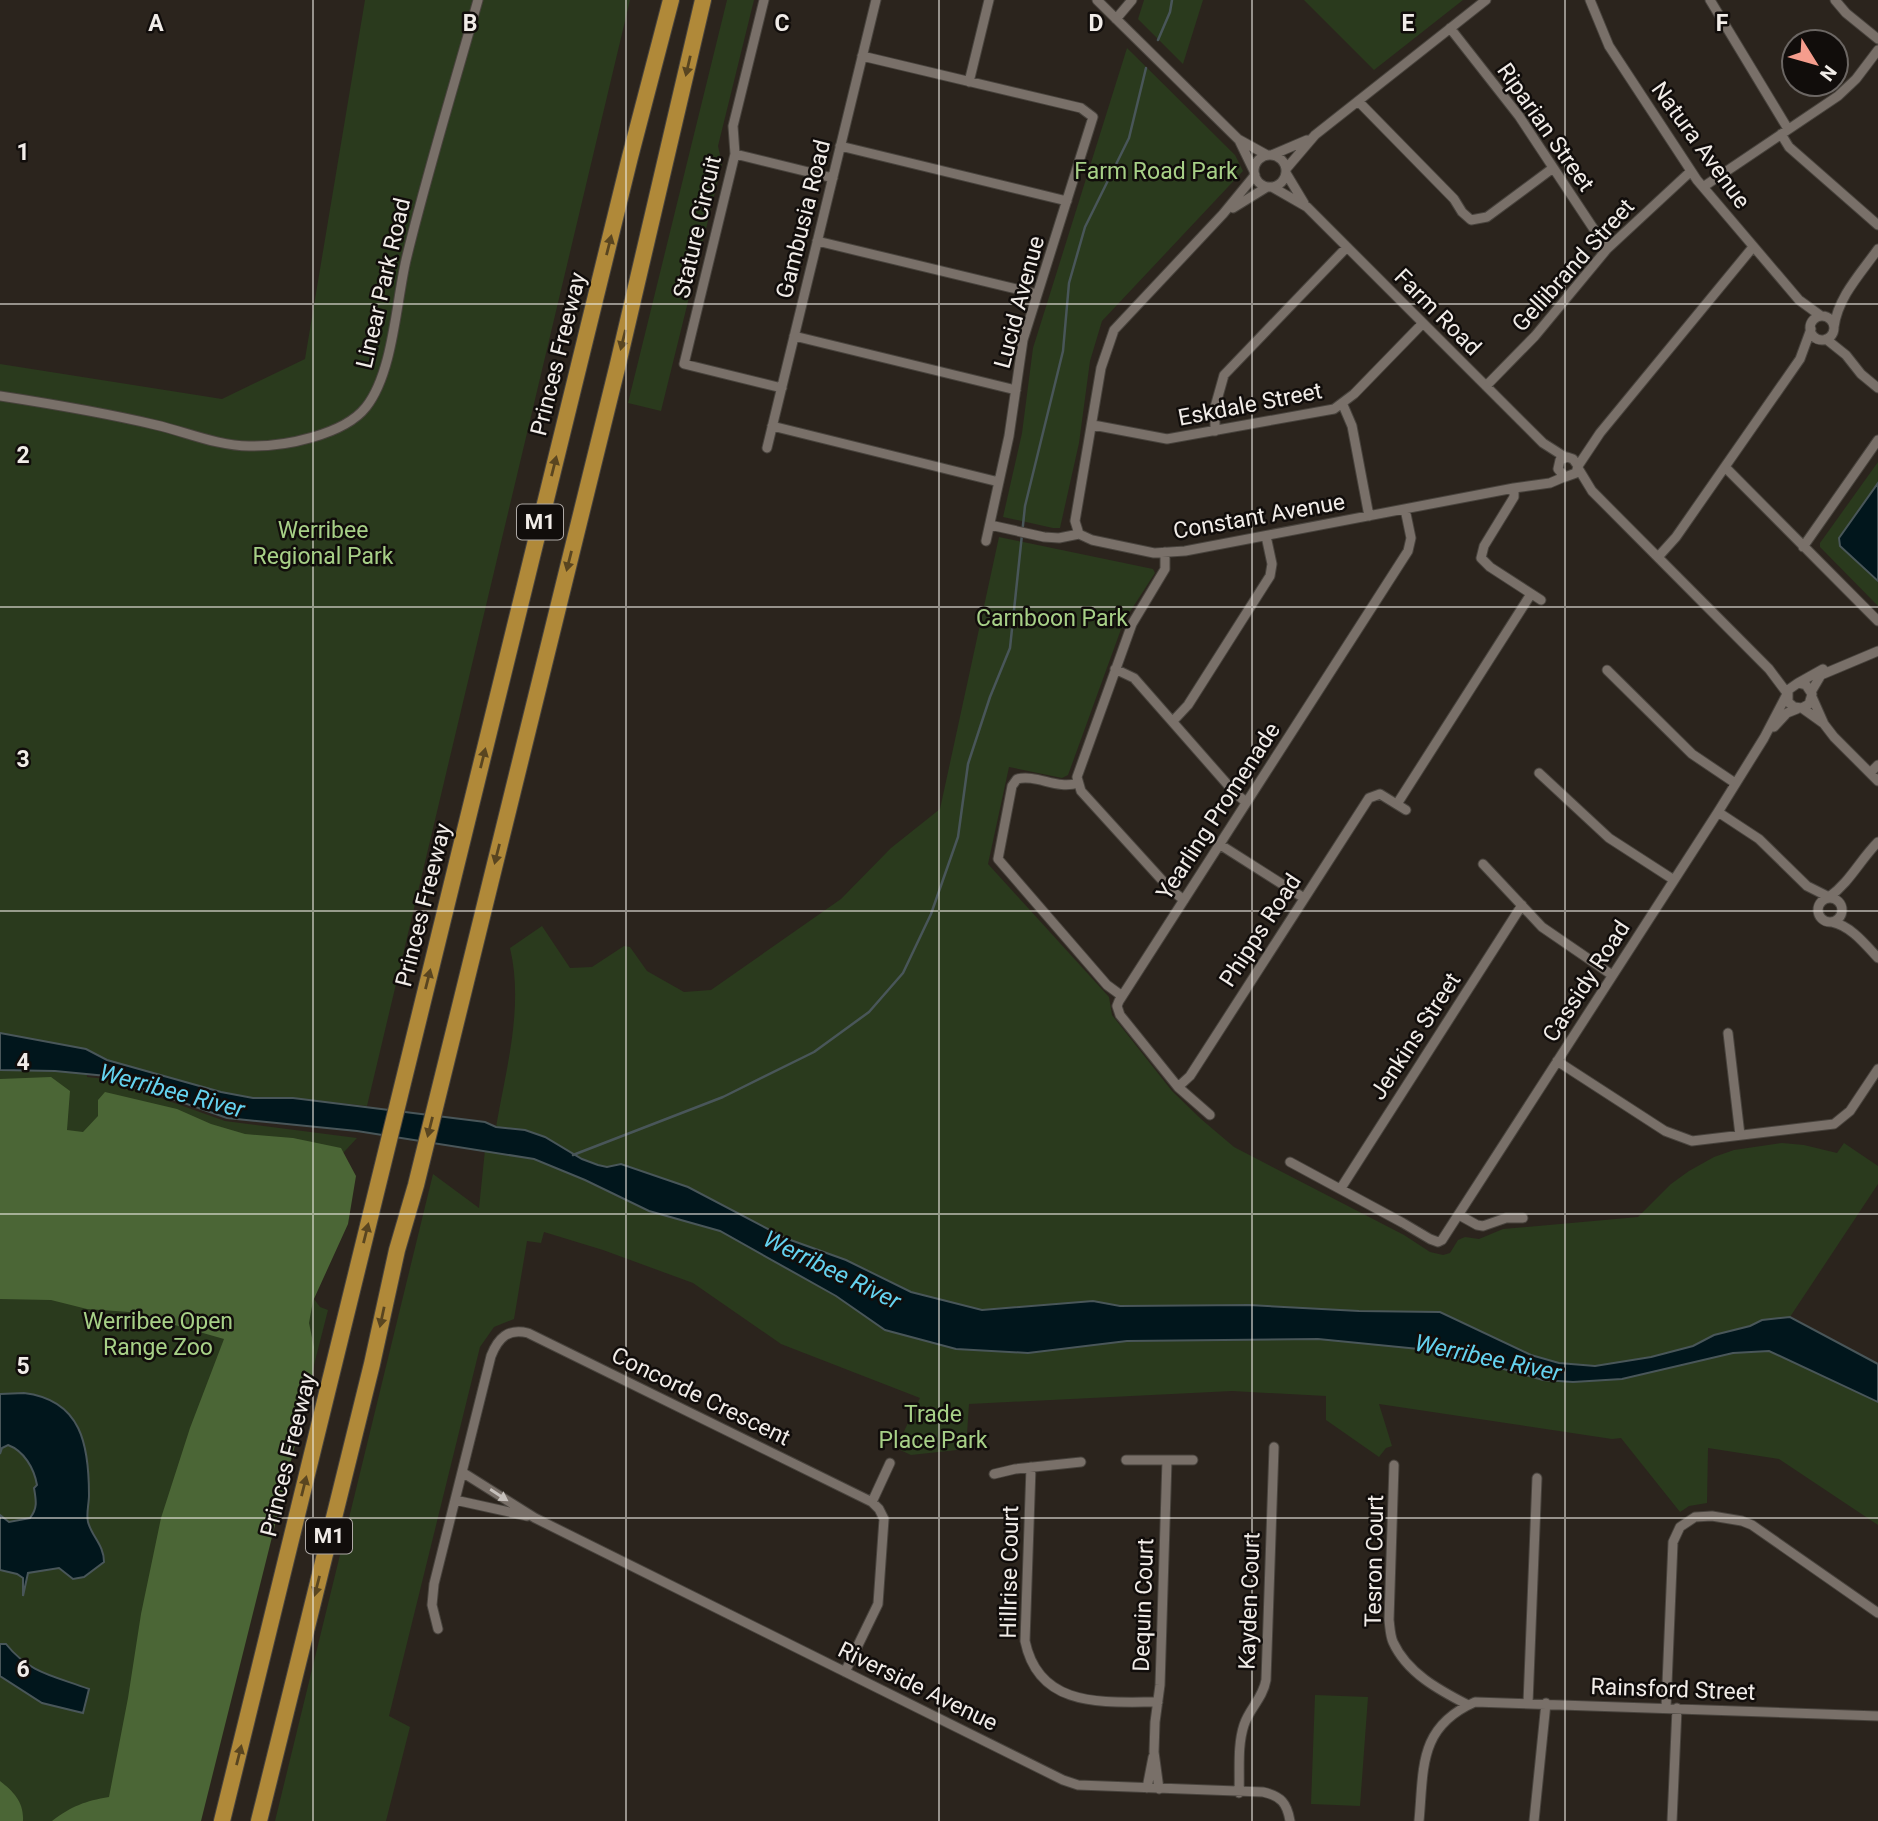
<svg xmlns="http://www.w3.org/2000/svg" width="1878" height="1821" font-family="Roboto,sans-serif">
<rect width="100%" height="100%" fill="#2b241d"/>
<path fill="#2a3a1d" d="M365,0H630L367,1106L293,1098H253L221,1092L107,1060L86,1050L87,1077L107,1079L225,1121L357,1138L332,1165L311,1295L320,1307L328,1310L198,1821H0V364L222,399L305,359Z
M727,0H754L718,146L722,164L661,411L628,403Z
M1144,0H1203L1183,64L1138,19Z
M1304,0H1463L1374,70Z
M1127,48L1235,155L1243,171L1102,321L1090,361L1079,443L1060,528H1053L1003,517L1022,433L1033,348Z
M1878,462V606L1820,547V543Z
M999,537L1153,569L1155,573L1124,621L1068,775L1062,778L1009,767L988,864L1109,997L1112,1015L1172,1091L1201,1119L1234,1147L1404,1235L1430,1252L1443,1255L1450,1253L1458,1240L1465,1237L1479,1239L1503,1229L1638,1217L1671,1184L1689,1171L1714,1157L1734,1150L1782,1143L1804,1145L1837,1153L1844,1143L1878,1166V1184L1790,1317L1762,1320L1750,1326L1714,1335L1693,1346L1651,1357L1595,1366L1559,1363L1531,1355L1440,1312L1359,1311L1249,1305L1120,1306L1093,1301L982,1310L911,1292L846,1260L785,1238L688,1187L622,1164L607,1167L598,1165L582,1159L545,1137L496,1127C506,1069 524,1007 510,948L542,926L570,968L592,967L624,946L630,947L647,971L684,992L711,990L841,899L891,848L940,809Z
M485,1150L534,1159L585,1180L649,1211L720,1231L836,1296L885,1330L956,1349L1028,1353L1127,1341L1318,1339L1439,1351L1543,1380L1573,1382L1622,1379L1733,1353L1769,1351L1878,1402V1525L1779,1459L1708,1448L1707,1503L1689,1506L1680,1512L1621,1438L1612,1439L1379,1404L1392,1446L1386,1448L1379,1457L1326,1420V1396L1232,1391L969,1404L966,1449L911,1455L896,1448L920,1398L781,1344L693,1283L603,1250L544,1232L541,1243L527,1241L514,1319L494,1327L480,1347L389,1716L410,1727L386,1821H275L433,1174L479,1208Z
M1315,1695L1368,1697L1360,1806L1311,1804Z"/>
<path fill="#4b6636" d="M51,1077L70,1091L67,1130L83,1132L98,1116V1100L105,1092L177,1109L211,1124L245,1134L293,1138L341,1148L356,1176L348,1224L313,1301L309,1323L314,1347L313,1373L201,1821H52C72,1806 85,1801 109,1797L128,1698L141,1614L161,1518L190,1428L224,1339L129,1312L87,1309L51,1300L0,1299V1079Z
M0,1781C14,1792 24,1802 23,1821H0Z"/>
<path fill="#01161c" stroke="#495659" stroke-width="2" d="M1878,483V581L1840,546L1839,538Z
M0,1033L86,1049L107,1060L221,1092L253,1098H293L485,1122L496,1127L525,1130L545,1137L582,1159L598,1165L607,1167L621,1164L688,1187L785,1238L846,1260L911,1292L982,1310L1093,1301L1120,1306L1249,1305L1359,1311L1440,1312L1531,1355L1559,1363L1595,1366L1651,1357L1693,1346L1714,1335L1750,1326L1762,1320L1790,1317L1878,1364V1402L1769,1351L1733,1353L1622,1379L1573,1382L1543,1380L1439,1351L1318,1339L1127,1341L1028,1353L956,1349L885,1330L836,1296L720,1231L649,1211L585,1180L534,1159L357,1131L227,1118L107,1076L55,1071L0,1070Z
M24,1393C82,1400 89,1446 89,1495C89,1504 86,1514 88,1522C92,1537 104,1545 104,1562L84,1577L73,1579L59,1568L28,1573L23,1596V1578L17,1574L0,1570V1515L9,1522L30,1518C38,1508 36,1500 34,1488L37,1485C34,1468 24,1451 8,1445L2,1448L0,1454V1394Z
M0,1644H6C30,1674 55,1676 89,1689L83,1713L42,1703L0,1676Z"/>
<g fill="none" stroke-linecap="round" stroke-linejoin="round">
<path stroke="#495659" stroke-width="2.5" d="M1158,40L1170,12L1172,0
M573,1155L723,1097L814,1052L869,1012L903,973L931,914L958,837L968,764L990,697L1010,648L1025,506L1063,351L1069,283L1085,227L1129,138L1146,68"/>
<g stroke="#48433d" stroke-width="11">
<path id="street" d="M764,0L733,126L735,154L684,364L782,388
M1097,0L1238,139L1267,155
M1590,0L1609,46L1697,180L1799,300L1821,316
M1710,0L1788,129
M1835,0L1846,13L1878,39
M1116,19L1132,0
M1450,28L1519,116L1607,249
M862,56L1081,108L1093,117L1023,340L1009,436L986,541
M969,82L989,0
M1358,101L1454,199L1462,212L1471,220L1487,217L1553,168
M1781,134L1789,147L1878,225
M1239,140L1254,171
M840,146L1067,201
M735,154L833,178
M1272,155L1307,140
M1254 171a16 16 0 1 1 32 0a16 16 0 1 1-32 0Z
M1286,169L1315,135L1486,0
M1286,173L1304,203
M1272,187L1307,207L1543,443L1565,457
M1703,187L1838,96L1856,79L1878,50
M1233,208L1267,187
M817,241L1037,294
M1810 328a12 12 0 1 1 24 0a12 12 0 1 1-24 0Z
M1834,327C1838,297 1861,273 1878,249
M794,336L1016,390
M1826,339L1846,355L1861,374L1878,388
M1486,386L1535,336L1607,249L1690,172
M0,396C52,404 105,413 156,425C186,432 218,446 249,446C283,447 344,435 366,407C393,373 396,303 406,260C427,173 454,86 478,0
M1343,405L1352,426L1369,516
M1093,425L1167,439L1334,409L1354,394L1423,323
M772,426L999,482
M1215,431V407L1224,375L1347,247
M767,448L876,0
M1578,466L1573,459L1567,457L1560,460L1558,469L1565,477L1576,473L1578,466L1600,433L1753,247
M1725,467L1878,621
M1578,468L1592,491L1769,669L1787,693
M1514,488V497L1484,546L1481,558L1490,567L1541,600
M990,525L1044,537L1059,538L1079,534L1092,540L1154,553L1185,551L1514,488L1550,483L1564,477
M1079,534L1075,521L1101,368L1114,330L1223,214L1255,175
M1803,547L1878,440
M1165,552V569L1132,624L1077,777L1081,791L1171,890L1184,900
M1658,557L1676,537L1800,359L1811,329
M1115,669L1134,678L1235,793L1246,802
M1607,670L1692,754L1735,783
M1798,683L1823,669
M1811,692L1821,675L1878,651
M1812,697L1824,724L1834,737L1878,781
M1802,708L1809,704L1812,694L1806,685L1798,683L1788,690V702L1794,707L1802,708L1823,723
M1173,721L1188,705L1270,576L1272,564L1266,536
M1774,727L1787,713L1797,709
M1539,773L1609,838L1674,880
M1870,773L1878,765
M1078,783C1057,790 1037,774 1017,779L1012,786L998,859L1107,985L1122,996
M1397,804L1531,594
M1718,812L1759,839L1807,886L1829,897
M1219,844L1304,898
M1483,864L1542,927L1612,975
M1829,897C1850,882 1860,860 1878,842
M1818 910a12 12 0 1 1 24 0a12 12 0 1 1-24 0Z
M1832,922C1851,926 1865,944 1878,958
M1728,1033L1740,1135
M1557,1061L1665,1131L1692,1141L1834,1124L1850,1111L1878,1069
M1178,1087L1190,1076L1369,798L1380,794L1406,810
M1210,1115L1178,1087L1120,1015L1117,1006L1119,1001L1408,551L1411,538L1405,509
M1290,1162L1403,1223L1430,1239L1438,1242L1442,1240L1718,812L1764,738L1787,694
M1341,1188L1522,905
M1459,1215L1477,1225L1483,1226L1506,1218H1523
M1126,1460H1193
M1394,1465L1389,1620C1390,1627 1390,1635 1393,1642C1407,1673 1439,1690 1468,1705
M1031,1467L1025,1641C1039,1709 1104,1702 1158,1702
M462,1472L535,1518L1063,1780L1078,1785L1263,1792C1281,1796 1287,1803 1290,1821
M994,1474L1015,1469L1081,1462
M455,1500L527,1516
M872,1502L890,1463
M438,1629L432,1605L434,1584L491,1356C498,1338 508,1328 528,1333L872,1502L879,1509L884,1519L878,1604L845,1672
M1528,1703L1537,1478
M1666,1708L1673,1542L1680,1527L1695,1517L1712,1516L1742,1521L1752,1525L1878,1613
M1147,1788L1153,1757
M1159,1789L1154,1752L1155,1722L1160,1685L1167,1460
M1239,1793C1240,1771 1237,1746 1244,1725C1249,1709 1263,1698 1266,1680L1274,1447
M1419,1821C1424,1768 1418,1727 1475,1702L1878,1716
M1534,1821L1546,1703
M1672,1821L1677,1708"/>
</g>
<g stroke="#48433d" stroke-width="18">
<path id="highway" d="M222,1821L630,157L671,0
M259,1821L372,1364L397,1250L416,1185L618,364L703,0"/>
</g>
<use href="#street" stroke="#797069" stroke-width="9"/>
<use href="#highway" stroke="#b08939" stroke-width="16"/>
</g>
<defs><path id="oneway-solid" d="M-6-.8H1V-3.2L6.5 0L1 3.2V.8H-6Z" transform="scale(1.75)"/></defs>
<g fill="#594520">
<use href="#oneway-solid" transform="translate(688 66) rotate(103)"/>
<use href="#oneway-solid" transform="translate(609 245) rotate(-76)"/>
<use href="#oneway-solid" transform="translate(623 340) rotate(104)"/>
<use href="#oneway-solid" transform="translate(554 466) rotate(-76)"/>
<use href="#oneway-solid" transform="translate(569 561) rotate(104)"/>
<use href="#oneway-solid" transform="translate(483 758) rotate(-76)"/>
<use href="#oneway-solid" transform="translate(497 854) rotate(104)"/>
<use href="#oneway-solid" transform="translate(428 979) rotate(-76)"/>
<use href="#oneway-solid" transform="translate(430 1127) rotate(104)"/>
<use href="#oneway-solid" transform="translate(366 1233) rotate(-76)"/>
<use href="#oneway-solid" transform="translate(382 1317) rotate(102)"/>
<use href="#oneway-solid" transform="translate(304 1486) rotate(-76)"/>
<use href="#oneway-solid" transform="translate(317 1586) rotate(104)"/>
<use href="#oneway-solid" transform="translate(239 1755) rotate(-76)"/>
</g>
<use fill="#c7c1bc" href="#oneway-solid" transform="translate(499 1495) rotate(33)"/>
<path fill="none" stroke="#f1ece8" stroke-width="2" stroke-opacity="0.55" d="M313,0V1821M626,0V1821M939,0V1821M1252,0V1821M1565,0V1821M0,304H1878M0,607H1878M0,911H1878M0,1214H1878M0,1518H1878"/>
<g text-anchor="middle" stroke-width="5" stroke-linejoin="round" paint-order="stroke">
<g fill="#110d0b" stroke="#aea9a6" stroke-width="2">
<rect x="517" y="504.5" width="46" height="35" rx="5"/>
<rect x="306" y="1518.5" width="46" height="35" rx="5"/>
</g>
<g font-size="21" font-weight="bold" fill="#f1ece8">
<text x="540" y="529">M1</text>
<text x="329" y="1543">M1</text>
</g>
<g font-size="23" fill="#f1ece8" stroke="#110d0b">
<text transform="translate(1546 127) rotate(55)" y="8">Riparian Street</text>
<text transform="translate(1701 145) rotate(54)" y="8">Natura Avenue</text>
<text transform="translate(803 219) rotate(-76)" y="8">Gambusia Road</text>
<text transform="translate(697 227) rotate(-77)" y="8">Stature Circuit</text>
<text transform="translate(1573 265) rotate(-48)" y="8">Gellibrand Street</text>
<text transform="translate(383 283) rotate(-77)" y="8">Linear Park Road</text>
<text transform="translate(1019 302) rotate(-75)" y="8">Lucid Avenue</text>
<text transform="translate(1438 312) rotate(45)" y="8">Farm Road</text>
<text transform="translate(558 354) rotate(-76)" y="8">Princes Freeway</text>
<text transform="translate(1250 404) rotate(-11)" y="8">Eskdale Street</text>
<text transform="translate(1259 516) rotate(-10)" y="8">Constant Avenue</text>
<text transform="translate(1218 811) rotate(-57)" y="8">Yearling Promenade</text>
<text transform="translate(423 905) rotate(-76)" y="8">Princes Freeway</text>
<text transform="translate(1260 930) rotate(-57)" y="8">Phipps Road</text>
<text transform="translate(1586 981) rotate(-57)" y="8">Cassidy Road</text>
<text transform="translate(1415 1036) rotate(-57)" y="8">Jenkins Street</text>
<text transform="translate(701 1396) rotate(26)" y="8">Concorde Crescent</text>
<text transform="translate(288 1455) rotate(-76)" y="8">Princes Freeway</text>
<text transform="translate(1374 1561) rotate(-89)" y="8">Tesron Court</text>
<text transform="translate(1009 1572) rotate(-89)" y="8">Hillrise Court</text>
<text transform="translate(1249 1601) rotate(-88)" y="8">Kayden Court</text>
<text transform="translate(1143 1605) rotate(-88)" y="8">Dequin Court</text>
<text transform="translate(918 1686) rotate(26)" y="8">Riverside Avenue</text>
<text transform="translate(1673 1689) rotate(2)" y="8">Rainsford Street</text>
</g>
<g font-size="23" fill="#a7d087" stroke="#110d0b">
<text x="1156" y="179">Farm Road Park</text>
<text x="323" y="538">Werribee<tspan x="323" dy="26">Regional Park</tspan></text>
<text x="1052" y="626">Carnboon Park</text>
<text x="158" y="1329">Werribee Open<tspan x="158" dy="26">Range Zoo</tspan></text>
<text x="933" y="1422">Trade<tspan x="933" dy="26">Place Park</tspan></text>
</g>
<g font-size="24" font-style="italic" fill="#64d2ef" stroke="#110d0b">
<text transform="translate(172 1091) rotate(15)" y="8">Werribee River</text>
<text transform="translate(832 1270) rotate(26)" y="8">Werribee River</text>
<text transform="translate(1488 1358) rotate(12)" y="8">Werribee River</text>
</g>
</g>
<g font-size="23" text-anchor="middle" font-weight="bold" fill="#f1ece8" stroke="#110d0b" stroke-width="5" stroke-linejoin="round" paint-order="stroke">
<text x="156" y="31">A</text>
<text x="470" y="31">B</text>
<text x="782" y="31">C</text>
<text x="1096" y="31">D</text>
<text x="1408" y="31">E</text>
<text x="1722" y="31">F</text>
<text x="23" y="160">1</text>
<text x="23" y="463">2</text>
<text x="23" y="767">3</text>
<text x="23" y="1070">4</text>
<text x="23" y="1374">5</text>
<text x="23" y="1677">6</text>
</g>
<g transform="translate(1815 63) rotate(127)"><circle r="33" fill="#110d0b" stroke="#6b6663" stroke-width="2"/>
<path d="M0-5L12 26L0 18L-12 26Z" fill="#f59d8d"/>
<text y="-10" font-size="19" font-weight="bold" text-anchor="middle" fill="#f1ece8">N</text>
</g>
</svg>
